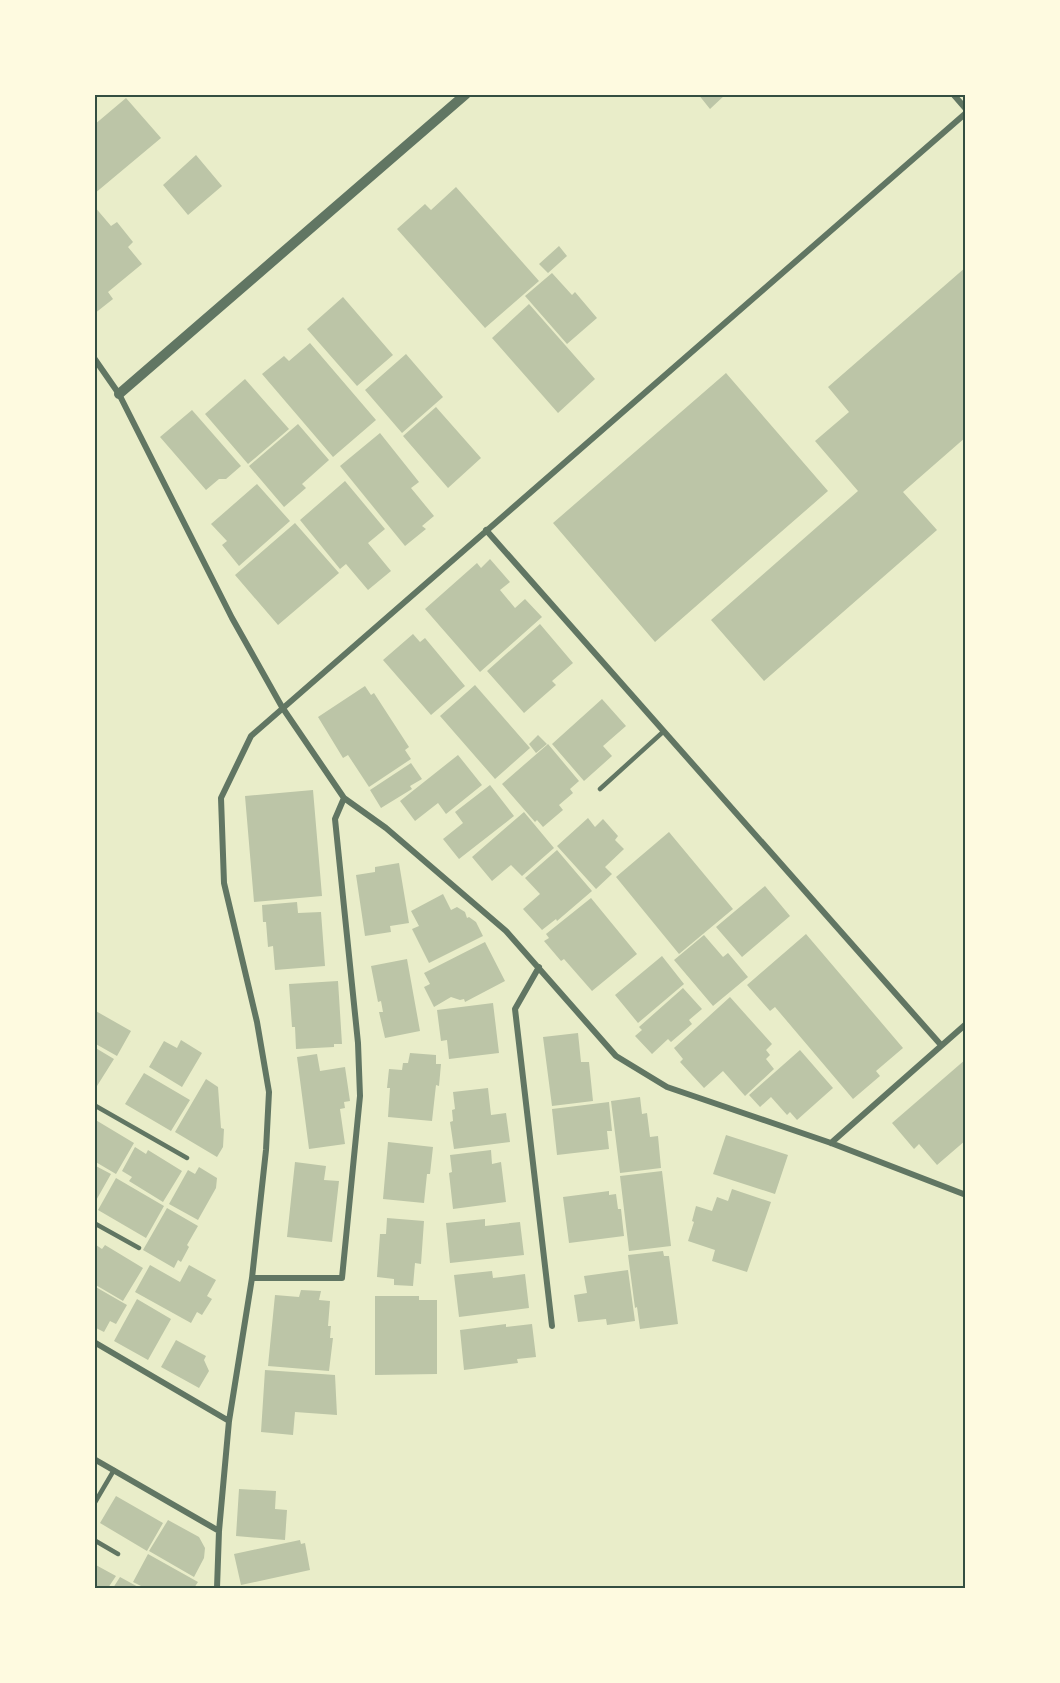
<svg xmlns="http://www.w3.org/2000/svg" width="1060" height="1683" font-family="'Alegreya Sans',sans-serif">
<rect width="100%" height="100%" fill="#e9edc9"/>
<path fill="#bcc5a7" d="M698,94H726L710,109Z
M126,98L161,138L94,194V125Z
M196,155L222,186L188,215L163,185Z
M456,187L539,281L485,328L397,229L425,204L431,210Z
M94,206L111,226L117,222L133,242L128,247L142,264L108,292L113,299L94,314Z
M559,246L567,256L548,273L539,264Z
M966,267V437L903,492L937,530L764,681L711,620L858,491L815,441L849,412L828,387Z
M552,273L572,295L575,292L597,318L567,344L525,296Z
M343,297L393,355L357,386L307,329Z
M529,304L595,379L558,413L492,338Z
M310,343L376,420L333,457L262,374L284,356L289,361Z
M406,354L443,397L402,433L365,390Z
M726,373L828,491L655,642L553,523Z
M245,379L289,429L248,464L205,414Z
M436,407L481,458L448,488L403,436Z
M192,410L241,466L226,479H219L206,490L160,437Z
M298,424L329,460L302,484L306,488L284,507L249,466Z
M380,433L419,482L411,488L434,516L422,526L426,529L405,546L340,466Z
M345,481L385,529L368,543L391,571L368,590L346,564L340,569L300,520Z
M257,484L290,521L239,566L222,545L227,541L211,524Z
M295,523L339,573L278,625L235,575Z
M490,559L510,582L500,590L515,608L525,599L542,617L480,672L425,609L477,563L481,568Z
M540,624L573,663L552,681L556,685L524,713L487,671Z
M413,634L420,642L425,638L465,686L431,715L383,660Z
M475,685L530,748L495,779L440,716Z
M365,686L371,695L374,693L409,747L405,750L411,759L369,787L348,755L343,758L318,717Z
M602,699L626,726L603,746L612,756L584,781L552,744Z
M538,735L547,744L536,753L529,744Z
M548,744L579,781L570,789L573,793L559,805L563,810L543,827L537,820L535,822L502,784Z
M458,755L482,785L446,814L438,803L415,821L400,801Z
M411,763L422,779L410,786L412,789L381,808L370,790Z
M490,785L514,816L459,859L443,839L463,823L455,812Z
M313,790L322,896L254,902L245,796Z
M524,812L554,848L522,876L511,865L492,881L472,857Z
M588,818L595,827L603,819L618,836L615,840L624,849L605,867L612,874L596,889L557,846Z
M669,832L733,909L679,954L616,877Z
M557,850L592,891L557,921L556,919L542,930L523,909L540,894L525,878Z
M399,863L409,923L390,926L391,932L365,936L356,875L375,872V867Z
M765,886L790,916L742,957L716,927Z
M443,894L451,910L457,907L465,912L467,918L469,917L476,922L483,936L429,963L412,929L419,926L411,911Z
M591,898L637,954L592,991L564,959L561,961L544,941L549,938L546,934Z
M297,902L298,913L321,912L325,966L275,970L273,946L268,947L266,922H263L262,905Z
M806,934L903,1048L876,1071L880,1076L853,1099L775,1007L770,1011L747,985Z
M704,935L723,957L728,953L748,977L713,1006L674,960Z
M485,942L505,981L465,1002L464,999L460,1000L451,997L434,1007L424,987L430,984L424,973Z
M662,956L684,984L638,1023L615,995Z
M407,959L420,1031L385,1038L379,1012H383L381,1001L378,1002L371,966Z
M338,981L342,1044H334V1047L296,1049L295,1027H292L289,984Z
M683,988L702,1009L689,1020L692,1024L671,1042L668,1039L652,1054L635,1036L642,1030L639,1027Z
M730,997L772,1044L766,1050L770,1055L766,1059L774,1069L745,1096L723,1071L704,1088L680,1062L683,1059L674,1048Z
M493,1003L499,1053L449,1059L447,1040L441,1041L437,1010Z
M94,1010L131,1031L117,1056L94,1043Z
M578,1033L581,1062H589L593,1101L552,1106L543,1037Z
M181,1040L202,1053L182,1087L149,1067L164,1041L177,1048Z
M94,1047L114,1059L97,1086L94,1084Z
M800,1050L833,1088L797,1120L790,1112L787,1115L771,1097L760,1107L749,1095Z
M410,1053L436,1055V1064H441L439,1086L436,1085L432,1121L388,1117L390,1088H387L389,1069L402,1070L403,1063H408Z
M317,1054L320,1071L345,1067L350,1101L344,1102L345,1108L340,1109L345,1144L309,1149L297,1057Z
M966,1059V1140L937,1165L919,1144L914,1149L892,1123Z
M144,1073L190,1100L171,1131L125,1104Z
M206,1079L218,1087L221,1128L224,1129L223,1147L217,1157L175,1132Z
M488,1088L491,1115L506,1113L510,1142L454,1149L450,1122L453,1121L452,1110L455,1109L453,1092Z
M640,1097L642,1114L647,1113L650,1137L658,1136L661,1168L620,1173L611,1101Z
M609,1102L612,1131H607L609,1149L557,1155L552,1109Z
M94,1119L134,1143L116,1174L94,1161Z
M726,1135L788,1155L775,1194L713,1174Z
M388,1142L433,1147L430,1174H427L424,1203L383,1199Z
M135,1147L146,1154L148,1150L182,1171L163,1202L129,1181L132,1177L122,1171Z
M491,1150L492,1164L501,1162L506,1202L453,1209L449,1173L452,1172L450,1155Z
M295,1162L326,1166L324,1180L339,1181L332,1242L287,1237Z
M94,1165L111,1174L94,1204Z
M199,1167L217,1178L216,1188L198,1220L169,1204L188,1170L195,1174Z
M662,1171L671,1246L629,1251L620,1176Z
M116,1178L164,1206L146,1238L98,1210Z
M732,1189L771,1202L747,1272L712,1261L715,1250L688,1241L694,1222L692,1221L696,1206L712,1211L717,1197L728,1201Z
M609,1191V1195L616,1194L618,1209H621L624,1236L569,1243L563,1197Z
M167,1208L198,1226L187,1245L189,1247L181,1262L178,1260L174,1268L143,1250Z
M387,1218L424,1221L421,1264L415,1263L413,1286L394,1285V1279L377,1277L380,1234H386Z
M485,1219V1226L520,1222L524,1255L450,1263L446,1223Z
M96,1245L102,1249L105,1245L143,1268L123,1301L94,1284V1248Z
M663,1251L664,1256H669L678,1324L640,1329L637,1307L635,1308L628,1255Z
M150,1265L180,1282L189,1265L216,1280L207,1296L212,1299L202,1315L197,1312L191,1323L135,1292Z
M628,1270L635,1321L607,1325L606,1319L578,1322L574,1295L587,1293L584,1276Z
M492,1271L493,1278L525,1274L529,1308L459,1317L454,1275Z
M94,1286L127,1305L116,1324L110,1321L104,1332L94,1327Z
M301,1290L321,1291L319,1300L330,1301L328,1326H331L330,1338H333L329,1371L268,1366L275,1295L299,1297Z
M375,1296H419V1300H437V1374L375,1375Z
M137,1299L171,1319L148,1360L114,1341Z
M506,1324V1327L532,1324L536,1357L517,1359L518,1363L464,1370L460,1330Z
M176,1340L206,1356L204,1360L209,1371L199,1388L161,1367Z
M265,1370L335,1375L337,1415L295,1412L293,1435L261,1432Z
M239,1489L276,1491L275,1509L287,1510L285,1540L236,1536Z
M116,1496L163,1523L147,1551L100,1523Z
M168,1520L199,1537L205,1548L204,1558L194,1577L149,1551Z
M300,1540L301,1544L305,1543L310,1570L241,1585L234,1554Z
M148,1554L198,1582L194,1588H145L133,1582Z
M94,1564L116,1576L108,1588H94Z
M120,1577L140,1588H113Z"/>
<g fill="none" stroke-linecap="round" stroke-linejoin="round">
<path stroke="#617663" stroke-width="4.5" d="M600,789L664,731
M94,1105L187,1158
M94,1223L139,1248
M94,1504L114,1470
M94,1540L118,1554"/>
<path stroke="#617663" stroke-width="6" d="M953,94L966,109
M94,358L119,394L232,618L282,707L344,798L386,828L506,931L616,1056L667,1087L831,1143L966,1195
M486,530L941,1045
M539,967L515,1009L552,1326
M831,1143L966,1024
M252,1278H342L360,1096L358,1043L335,819L344,798
M94,1342L229,1421
M94,1459L219,1531
M217,1588L219,1531L229,1421L252,1278L266,1150L269,1092L257,1022L224,883L221,798L251,736L966,113"/>
<path stroke="#617663" stroke-width="10" d="M119,394L466,94"/>
</g>
<rect width="1060" height="1683" fill="none" stroke="#fefae0" stroke-width="192"/>
<rect x="96" y="96" width="868" height="1491" fill="none" stroke="#344e41" stroke-width="2"/>
</svg>
